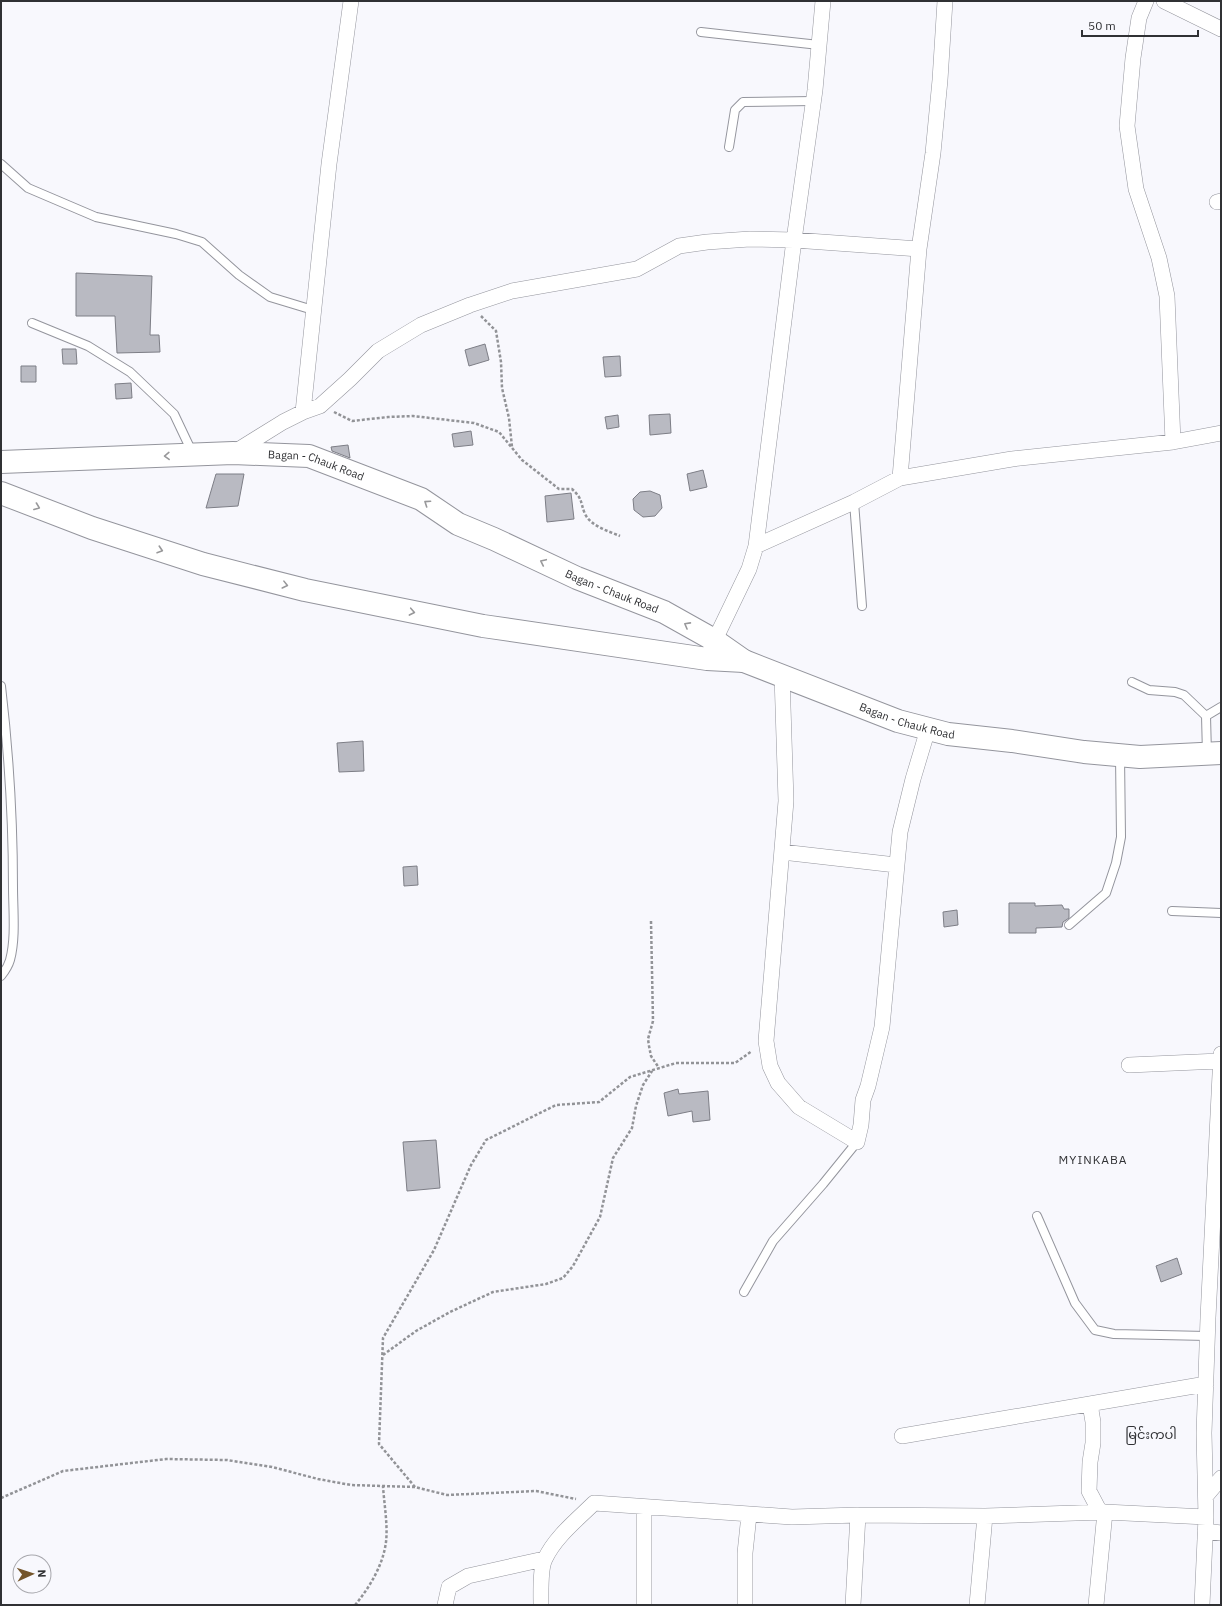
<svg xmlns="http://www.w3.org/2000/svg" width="1222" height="1606" font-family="'IBM Plex Sans','Noto Sans Myanmar',sans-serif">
<rect width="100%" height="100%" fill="#f8f8fd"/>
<path fill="#b9bac2" stroke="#7d7e86" d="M76,273L152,276L150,335H159L160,352L117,353L115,316H76Z
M485,344L489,360L469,366L465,350Z
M62,349H76L77,364H63Z
M620,356L621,376L605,377L603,357Z
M21,366H36V382H21Z
M131,383L132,398L116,399L115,384Z
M670,414L671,433L650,435L649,415Z
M618,415L619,427L607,429L605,417Z
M471,431L473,445L454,447L452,434Z
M348,445L350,458L332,451L331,447Z
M703,470L707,487L690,491L687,474Z
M216,474H244L238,506L206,508Z
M650,491L660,495L662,508L655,516L643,517L634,510L633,499L640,492Z
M571,493L574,519L547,522L545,496Z
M363,741L364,771L339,772L337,743Z
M417,866L418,885L404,886L403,867Z
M1009,903H1035V906L1062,905L1064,909H1069V918L1063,922L1062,927L1036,928V933H1009Z
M957,910L958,925L944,927L943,912Z
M678,1089L679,1094L708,1091L710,1120L693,1122L692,1111L668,1116L664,1093Z
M436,1140L440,1188L407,1191L403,1142Z
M1177,1258L1182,1274L1161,1282L1156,1266Z"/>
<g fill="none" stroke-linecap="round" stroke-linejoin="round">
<g stroke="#94959d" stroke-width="10">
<path id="lane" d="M701,32L819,45
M729,147L735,110L743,102L813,101
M1,164L28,188L96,217L176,234L202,242L239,275L270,297L313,310
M32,323L88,346L130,372L174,414L192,452
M854,502L862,606
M1132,682L1149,690L1175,692L1184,695L1206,716L1207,754
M1,686C9,754 13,819 13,887C13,910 16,938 10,960C8,967 5,971 1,976
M1206,716L1221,707
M1172,911L1221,913
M1069,925L1106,893L1116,863L1121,837L1120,756
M1037,1216L1075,1303L1095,1330L1114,1334L1207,1336
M744,1292L773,1241L823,1184L857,1142"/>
</g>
<g stroke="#94959d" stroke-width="16">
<path id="street" d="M1146,1L1139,18L1133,58L1127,126L1136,189L1159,258L1167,296L1173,442
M1164,1L1221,29
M1217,202L1221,201
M303,412L329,164L351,1
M233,453L283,422L303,412L320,406L350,379L378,351L421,325L470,305L512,291L637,269L679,246L707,242L750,239L794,240L919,249
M900,478L919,249L933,153L940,80L945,1
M756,546L854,502L900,478L1012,459L1173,442L1221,433
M711,648L749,569L756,546L794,240L815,90L823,1
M782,675L786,801L766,1041L770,1066L778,1083L799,1107L857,1142L861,1125L863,1100L868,1086L882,1027L900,832L913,779L928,729
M782,852L896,865
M1129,1065L1220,1061
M1090,1404L1093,1422V1443L1090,1462L1089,1491L1100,1512
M902,1436L1206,1384
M1206,1496L1221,1478
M1205,1531L1221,1533
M445,1605L449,1587L468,1576L544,1559
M541,1605C541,1594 540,1568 545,1559C555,1537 578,1519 594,1503L792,1517L858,1515L985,1516L1105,1512L1206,1517
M644,1605V1507
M745,1605V1553L749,1515
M853,1605L858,1515
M977,1605L985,1516
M1096,1605L1105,1512
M1202,1605L1206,1517L1204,1433L1208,1318L1221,1054"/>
</g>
<g stroke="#94959d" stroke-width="24">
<g id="secondary">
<path id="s1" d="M1,462L233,453L309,456L421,499L458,524L494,539L577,578L664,612L714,640L744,661L898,721L948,734L1012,741L1084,752L1140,757L1221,753"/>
<path d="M1,493L92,528L203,564L305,590L483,626L707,659L744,661"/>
</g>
</g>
<path stroke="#929397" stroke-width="2.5" stroke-dasharray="3 2" stroke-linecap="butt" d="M481,316L496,331L501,362L502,388L509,418L512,447
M334,412L352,421L388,417L413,416L474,423L499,432L522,460L559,489H572C583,499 580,502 585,514C591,526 608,531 620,536
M651,921L653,1021L648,1039L649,1046L651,1056L659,1068
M383,1355L416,1331L450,1312L493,1292L546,1284L563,1278L573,1266L600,1217L613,1158L632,1128L636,1106L643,1085L652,1071
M415,1487L379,1444L383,1338L434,1250L471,1165L486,1140L556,1105L599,1102L630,1077L676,1063H735L752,1051
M1,1498L63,1471L166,1459L227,1460L272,1467L318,1479L351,1485L415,1487L447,1495L536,1491L576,1499
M355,1605C370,1587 383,1565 386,1542C388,1525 384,1503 383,1486"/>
<use href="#lane" stroke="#fff" stroke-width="8"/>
<use href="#street" stroke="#fff" stroke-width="15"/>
<use href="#secondary" stroke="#fff" stroke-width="22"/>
</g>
<defs><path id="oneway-chevron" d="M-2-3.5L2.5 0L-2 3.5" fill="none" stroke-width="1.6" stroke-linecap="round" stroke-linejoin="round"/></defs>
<g stroke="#98989a">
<use href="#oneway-chevron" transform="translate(167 456) rotate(178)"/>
<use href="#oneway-chevron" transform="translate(427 503) rotate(-146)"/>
<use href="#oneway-chevron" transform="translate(37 507) rotate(21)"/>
<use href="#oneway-chevron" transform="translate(160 550) rotate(18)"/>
<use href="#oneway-chevron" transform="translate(543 562) rotate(-155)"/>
<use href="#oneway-chevron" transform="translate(285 585) rotate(14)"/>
<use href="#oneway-chevron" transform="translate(412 612) rotate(11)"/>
<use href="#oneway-chevron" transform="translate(687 625) rotate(-151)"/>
</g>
<g text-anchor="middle" stroke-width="3.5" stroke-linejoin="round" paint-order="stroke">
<g font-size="11" fill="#303134" stroke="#f8f8fd">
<text dy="4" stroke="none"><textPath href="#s1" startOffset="317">Bagan - Chauk Road</textPath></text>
<text dy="4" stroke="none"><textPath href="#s1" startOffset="641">Bagan - Chauk Road</textPath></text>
<text dy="4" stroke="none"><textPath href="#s1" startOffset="965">Bagan - Chauk Road</textPath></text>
</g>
<g font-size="12" letter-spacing="1" fill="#303134" stroke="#f8f8fd">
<text x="1093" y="1164">MYINKABA</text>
</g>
<g font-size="13" fill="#303134" stroke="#f8f8fd">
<text x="1151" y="1439">မြင်းကပါ</text>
</g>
</g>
<rect width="1222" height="1606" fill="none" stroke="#303134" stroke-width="4"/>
<g transform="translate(32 1574) rotate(87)"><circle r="19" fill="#f8f8fd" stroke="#a8a8ad"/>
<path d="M0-3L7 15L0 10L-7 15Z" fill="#74552b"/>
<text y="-6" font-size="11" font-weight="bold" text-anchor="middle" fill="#303134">N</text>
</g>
<path d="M1082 30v6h116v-6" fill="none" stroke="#303134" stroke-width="2"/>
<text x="1088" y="30" font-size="12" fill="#303134" stroke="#f8f8fd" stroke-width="3" paint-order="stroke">50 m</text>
</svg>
